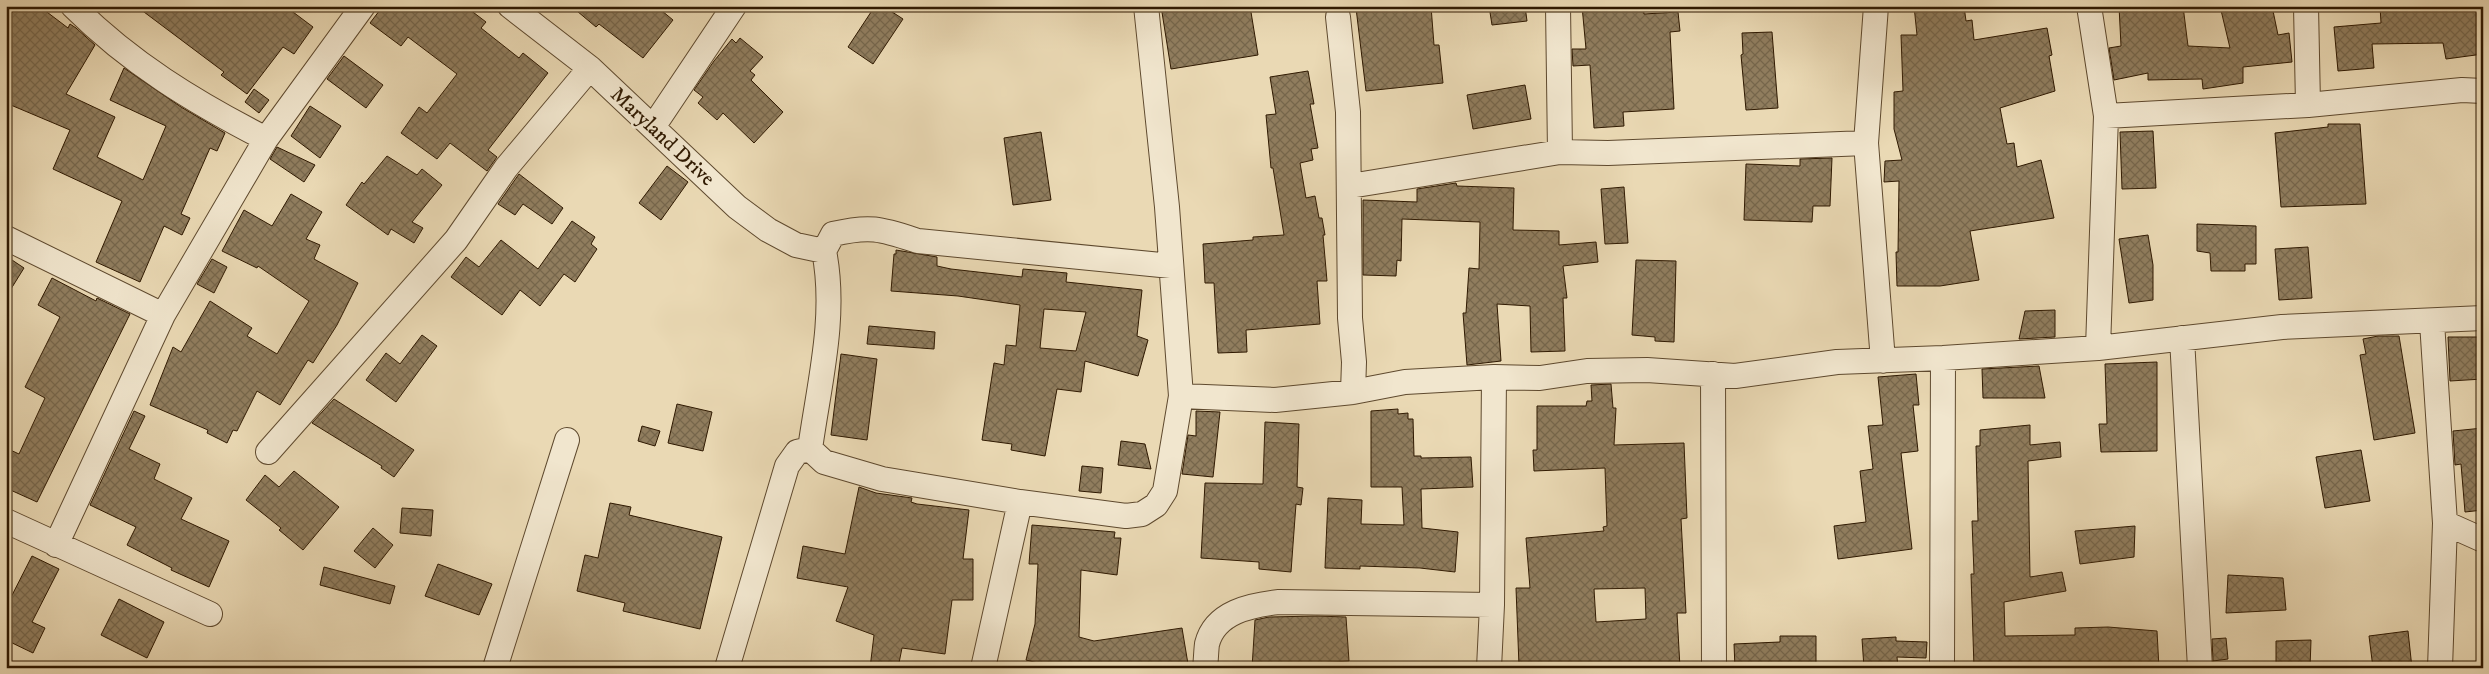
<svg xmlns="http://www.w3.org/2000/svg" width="2489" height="674" font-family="'IM FELL DW Pica',serif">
<defs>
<pattern id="building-cross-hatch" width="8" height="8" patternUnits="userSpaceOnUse" patternTransform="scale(1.25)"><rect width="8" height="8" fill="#907d5e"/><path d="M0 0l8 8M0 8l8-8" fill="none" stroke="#76664b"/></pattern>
</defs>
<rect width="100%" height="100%" fill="#ead9b4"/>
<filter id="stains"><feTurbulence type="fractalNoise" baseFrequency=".004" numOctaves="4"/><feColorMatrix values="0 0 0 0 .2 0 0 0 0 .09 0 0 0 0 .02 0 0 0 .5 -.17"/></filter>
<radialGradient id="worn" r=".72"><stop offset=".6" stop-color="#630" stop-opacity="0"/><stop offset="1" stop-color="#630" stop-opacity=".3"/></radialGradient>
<path fill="url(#building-cross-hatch)" stroke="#2f1901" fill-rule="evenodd" d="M6,6H39L68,28L70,24L76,28L95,45L66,94L115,117L97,157L143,180L166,126L110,100L124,68L181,107L225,133L217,151L210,148L181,214L190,218L182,235L164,226L140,282L96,262L122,201L53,169L70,130L6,103Z
M136,6H285L313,27L294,54L283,47L247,94L221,75L224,72Z
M383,6H465L486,22L481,28L519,58L523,53L548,73L488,150L497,157L487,171L450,143L437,159L401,133L419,107L427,113L457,74L408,37L401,46L370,23Z
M571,6H656L673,20L643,58L599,24L596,27Z
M875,6H883L903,19L873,64L848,47Z
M1161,6H1250L1258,55L1171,69Z
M1369,6H1431L1434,45H1439L1443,83L1366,91L1356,8Z
M1489,6H1525L1527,21L1492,25Z
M1582,6H1643L1644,14L1678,12L1680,31L1670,32L1674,109L1623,112L1624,126L1594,128L1590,65L1573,66L1572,49H1586Z
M1914,6H1964L1966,21L1972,20L1974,40L2047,28L2052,55L2049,56L2055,91L2000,108L2007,144L2014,143L2017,167L2041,160L2054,218L1970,231L1979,280L1940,286H1897L1896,252H1898L1899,181L1884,182L1885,161L1902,160L1894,129V92L1903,91L1901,35H1917Z
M2119,6H2183L2188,46L2230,48L2220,6H2272L2278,35L2289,33L2292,62L2243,67V83L2203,89L2202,79L2148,80V73L2114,80L2109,48L2121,46Z
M2380,6H2477L2483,54L2446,59L2443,43L2372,44L2374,68L2338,71L2334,27L2381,23Z
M1772,32L1778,108L1746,110L1741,55L1743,54L1742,33Z
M740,38L763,57L750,71L755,75L751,80L783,112L754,143L723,113L717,120L698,103L703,97L694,90L714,61L732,39L736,43Z
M344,56L383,85L366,108L327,79Z
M1308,71L1314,104H1310L1318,148L1311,149L1313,160L1300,163L1306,198L1315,196L1319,218H1322L1325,235H1323L1327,281H1317L1320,324L1246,330L1247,352L1218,353L1214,283H1205L1203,244L1253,240V237L1284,235L1273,168H1271L1266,115L1276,114L1270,77Z
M1525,85L1531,119L1473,129L1467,95Z
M254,89L269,100L259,113L245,102Z
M310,106L341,126L320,158L291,136Z
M2328,124H2360L2366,204L2281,207L2275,133L2328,127Z
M2153,131L2156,188L2122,189L2120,132Z
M1041,132L1051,200L1013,205L1004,138Z
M277,147L315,165L304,182L270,159Z
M387,156L417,175L422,169L442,185L412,222L423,228L414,243L391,229L388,235L346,205L362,182L364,184Z
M1832,158L1830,206H1813L1812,222L1744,220L1746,164L1800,166V159Z
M667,166L688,182L661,220L639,203Z
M519,174L563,208L552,224L523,204L515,215L498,204Z
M1456,183L1457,186L1514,188L1513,230L1559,231V245L1596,242L1598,262L1563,266L1567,298H1563L1565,351L1531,352L1530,306L1497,304L1501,361L1467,365L1463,313H1466L1469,268L1479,269L1480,222L1402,219L1401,261L1397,260L1396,276L1363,275V200L1417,202V189Z
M1624,187L1628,243L1605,244L1601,189Z
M291,194L322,212L306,239L320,245L314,259L358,283L337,325L313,363L308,360L280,405L257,391L237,431L233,430L227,443L207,433L208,430L150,405L173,347L181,352L210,301L252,328L247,336L277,354L309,301L258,266L257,268L222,251L244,210L272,226Z
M572,221L595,237L591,244L597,249L575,282L564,274L540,306L520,290L502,315L451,277L466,257L479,267L501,240L538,269Z
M2197,224L2256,226V264H2245V271H2211L2210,253L2197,251Z
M2148,235L2153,265V300L2129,303L2119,239Z
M2308,247L2312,298L2279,300L2275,249Z
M896,250L937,257V266L951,269L1022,277L1023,269L1067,273L1066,282L1142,290L1137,336L1148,340L1138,376L1085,361L1081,392L1057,389L1045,456L1011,450L1012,444L982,440L994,363L1004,365L1006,345L1016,346L1020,305L958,296L891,291L894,254H896ZM1044,309L1086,312L1076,351L1040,348Z
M6,256L24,268L6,297Z
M212,259L227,267L214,293L197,284Z
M1636,260L1676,261L1674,342L1655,341V337L1632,335Z
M52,278L96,301L97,298L130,314L37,502L6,488V448L19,454L45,398L25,387L60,317L38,305Z
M2055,310V337L2019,339L2025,311Z
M869,326L935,332L934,349L867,344Z
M422,335L437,346L396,402L366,380L386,353L400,364Z
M2378,336H2399L2415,433L2374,440L2360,355L2366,354L2363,339Z
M2448,337H2483V379L2450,381Z
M841,354L877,359L867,440L831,435Z
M2157,362V451L2101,452L2099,424H2107L2105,364Z
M2039,366L2045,398H1983L1982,369Z
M1916,374L1919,405H1913L1918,451L1901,453L1912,549L1838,559L1834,526L1866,522L1860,471L1873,469L1868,426L1883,425L1878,377Z
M1611,384L1613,408H1616L1614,445L1684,443L1687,518L1681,519L1686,613H1677L1680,668H1606V663L1519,666L1516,588H1530L1526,538L1604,531L1603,527L1607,526L1605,468L1534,471L1533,450H1537V406H1586L1587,401H1592L1591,385ZM1645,588L1646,619L1596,622L1594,589Z
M334,399L414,450L394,477L381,468L382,466L312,423Z
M677,404L712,412L703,451L668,443Z
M1398,409V414L1408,413V419H1413L1414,456H1421V458L1471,457L1473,487L1421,489L1422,528L1458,532L1455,572L1420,568L1360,566V569L1325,568L1328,498L1362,500L1361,524L1404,525L1402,487H1371V411Z
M134,411L145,416L129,449L160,464L154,479L192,498L181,519L229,541L209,587L171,570L172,568L127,545L136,527L90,505Z
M1196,411L1220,412L1213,477L1182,474L1188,435L1196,436Z
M1265,422L1299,424L1297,487L1303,488L1301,505L1296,504L1291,572L1259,569V562L1201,558L1205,483L1263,484Z
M2030,425V445L2060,442L2061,457L2028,461L2030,577L2062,572L2066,591L2004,602L2005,636L2075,635V628L2108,627L2157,631L2159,668H1974L1971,574H1974L1972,521H1978L1976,446H1980V430Z
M642,426L660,431L655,446L638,441Z
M2483,428V510L2465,512L2461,464L2455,465L2453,431Z
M1121,441L1145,444L1151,469L1118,465Z
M2361,450L2370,501L2325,508L2316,457Z
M1082,466L1103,468L1101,493L1079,491Z
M294,471L339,507L303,550L279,530L281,528L246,500L265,475L279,487Z
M859,487L876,493L912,498L911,502L917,504L969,510L963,559H973V600H952L945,654L902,648L898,668H870L874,635L836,621L848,587L797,578L803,546L845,554Z
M610,503L631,507L629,515L722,537L700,629L623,611L625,603L577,591L585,555L598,558Z
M402,508L433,510L431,536L400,533Z
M1032,525L1115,532L1114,538H1121L1117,575L1081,570L1079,637L1094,641L1182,628L1188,664L1161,668H1058L1026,660L1035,624L1038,564H1029Z
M2135,526L2134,557L2080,564L2075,531Z
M373,528L393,545L375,568L354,551Z
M32,556L59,569L32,622L45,628L33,653L6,640V607Z
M438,564L492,584L479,615L425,596Z
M324,567L395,586L390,604L320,585Z
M2228,575L2283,578L2286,610L2226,613Z
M119,599L164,622L147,658L101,635Z
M1317,616L1346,617L1349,661L1287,665V668H1252L1255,620L1269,617Z
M2408,631L2412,668H2373L2369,636Z
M1780,636H1816V668H1735L1734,644L1780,642Z
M1896,637V641L1927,642L1926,658L1897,657L1898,668H1864L1862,639Z
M2226,638L2228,659L2213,661L2212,639Z
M2311,640L2310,668H2276V641Z"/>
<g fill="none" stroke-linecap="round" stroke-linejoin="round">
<g stroke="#5e492e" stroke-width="26">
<path id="street" d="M73,6C130,63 194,102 266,139
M510,6L590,68L737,207L768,230L796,245L824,251
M1558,6L1560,152
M1876,6L1866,143L1883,361
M2089,6L2106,116L2098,348
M2306,6L2308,105
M1338,17L1348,112L1350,318L1354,362L1353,392
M2106,116L2308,105L2462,90L2483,91
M653,127L734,6
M1350,186L1560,152L1608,153L1866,143
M6,238L163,315
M2432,322L2445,523L2440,668
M2182,338L2200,668
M1713,374L1714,668
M1181,396L1275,400L1353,392L1405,382L1494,377L1540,378L1587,371L1647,370L1735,376L1837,362L1943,358L2098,348L2282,327L2483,318
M810,449L824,462L882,479L1020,502L1126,516L1142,514L1156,505L1165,491L1181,396L1167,207L1146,6
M810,449C819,384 837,316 824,251L833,234C871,225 881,229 918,241L1171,266
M268,452L456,240L506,168L590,68
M6,521L210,614
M2445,523L2483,540
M56,545L163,315L266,139L363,6
M495,668L567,440
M727,668L787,466L797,452L810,449
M983,668L1020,502
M1205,668C1206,660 1206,652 1207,644C1215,612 1251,605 1279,602L1492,605
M1489,668L1492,605L1494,377
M1942,668L1943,358"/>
</g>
<use href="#street" stroke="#f1e6ce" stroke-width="24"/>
</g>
<g text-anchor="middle" stroke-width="5" stroke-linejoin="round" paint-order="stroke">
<g font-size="21" fill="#2f1901" stroke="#f1e6ce">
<text transform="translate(663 136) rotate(43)" y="7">Maryland Drive</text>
</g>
</g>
<rect width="2489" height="674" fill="none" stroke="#ead9b4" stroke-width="25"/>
<rect x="8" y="8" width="2474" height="659" fill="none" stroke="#2f1901" stroke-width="2.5"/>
<rect x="12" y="12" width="2464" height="649" fill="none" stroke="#2f1901"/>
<rect width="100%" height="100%" filter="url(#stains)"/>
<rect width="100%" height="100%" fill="url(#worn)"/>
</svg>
